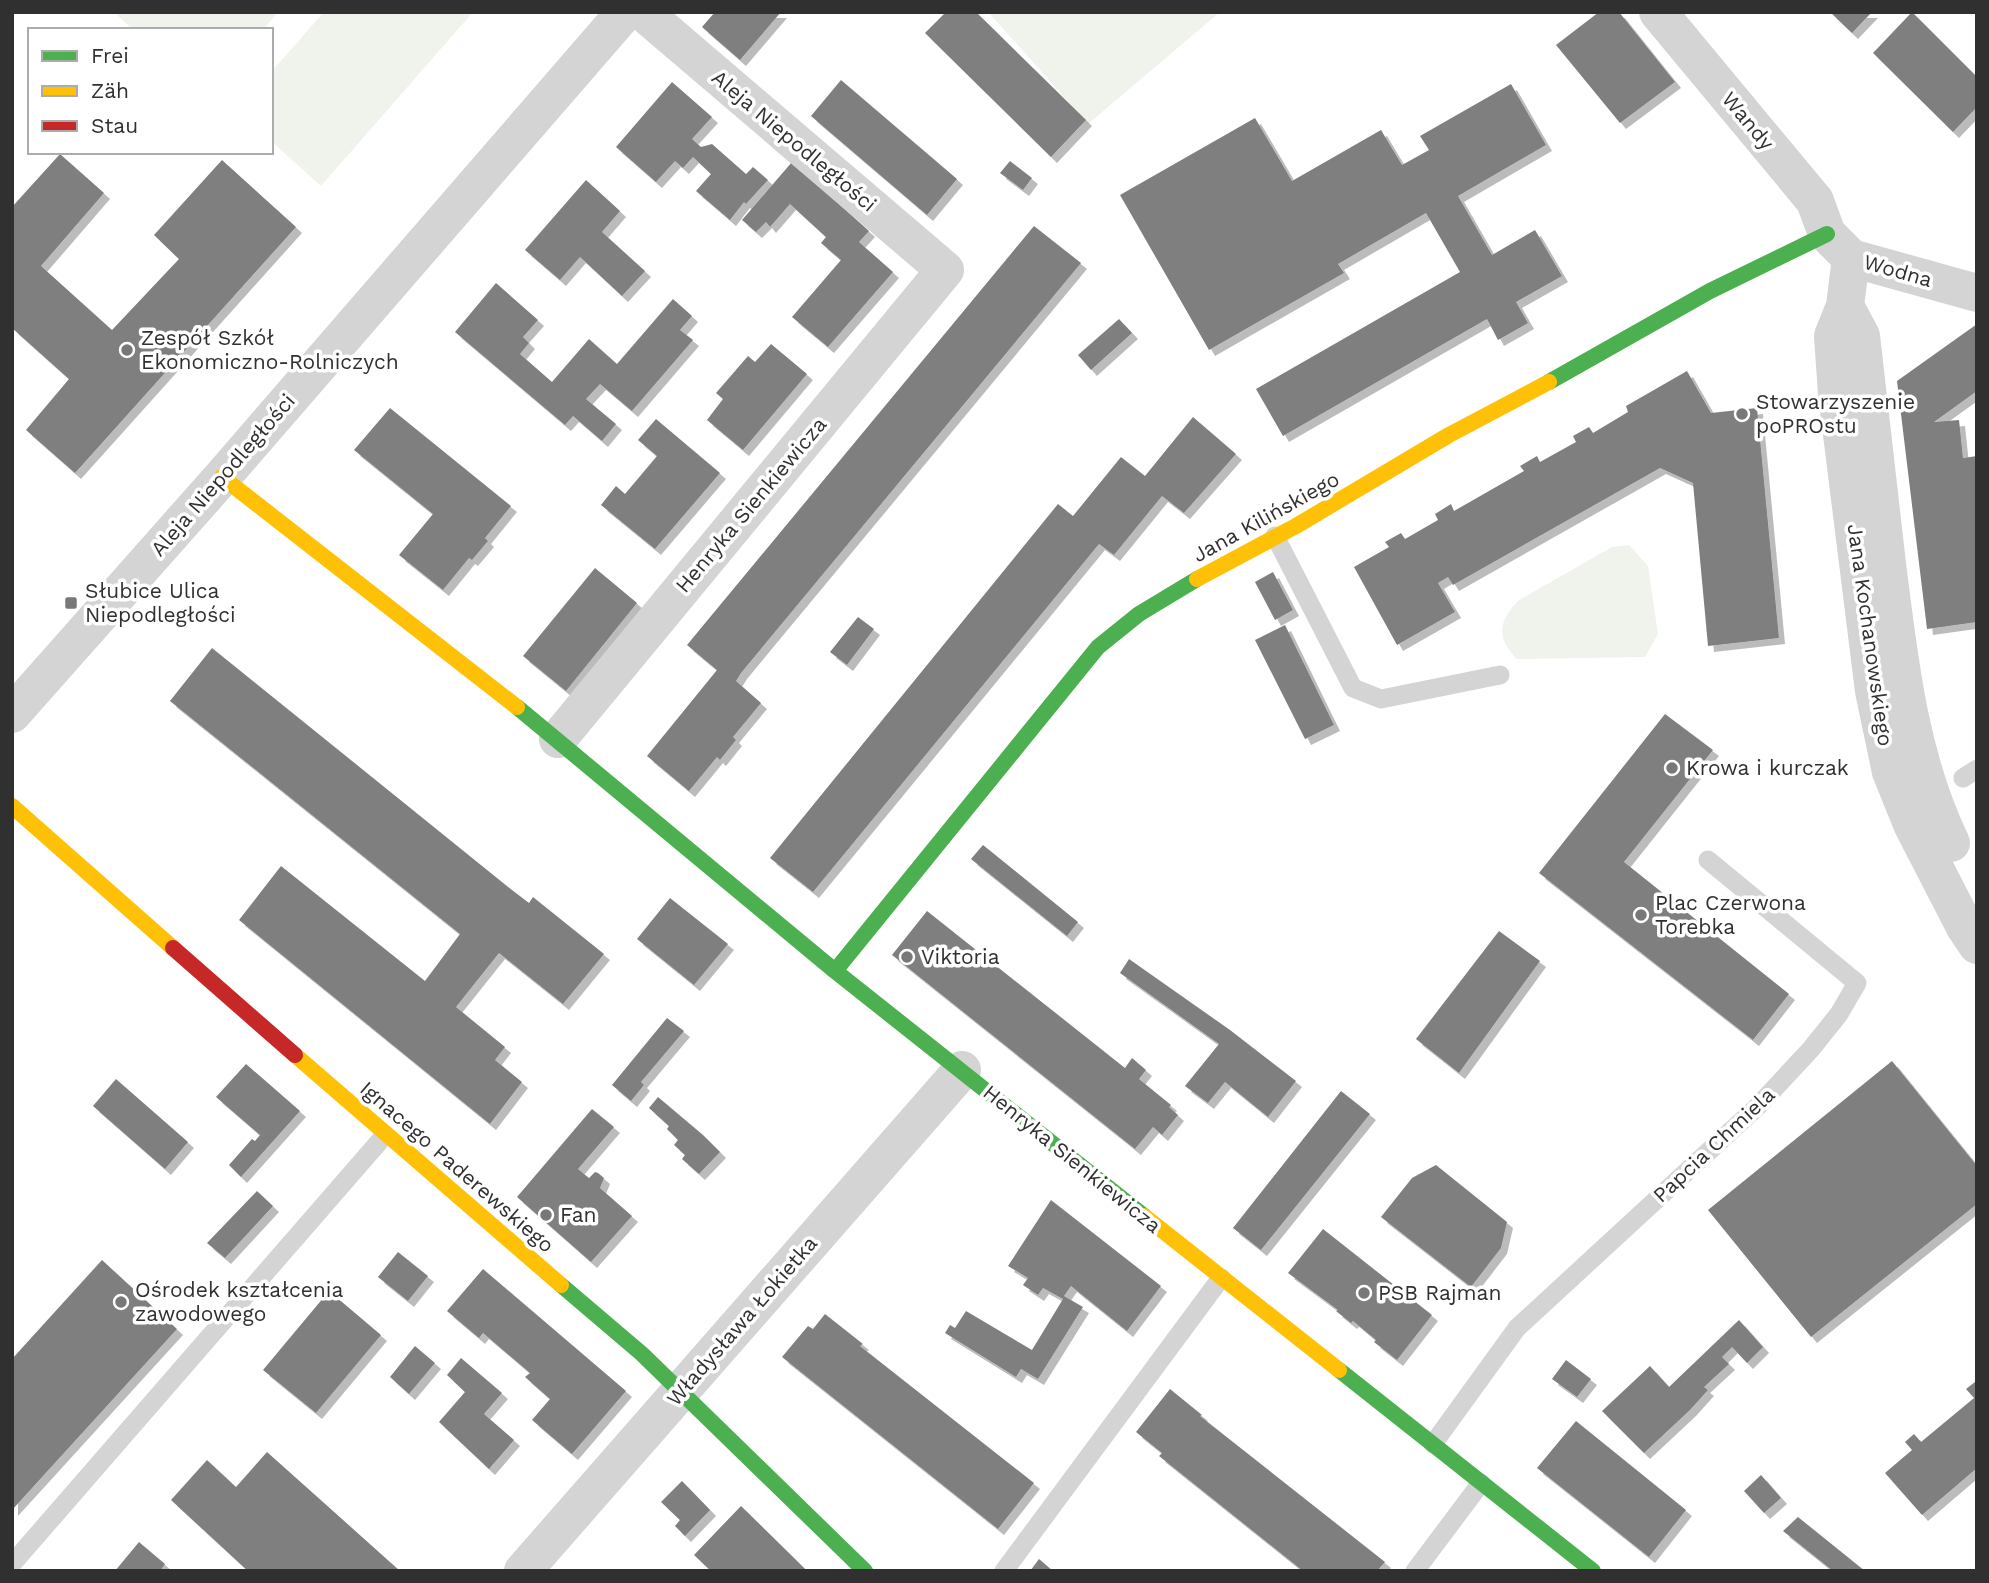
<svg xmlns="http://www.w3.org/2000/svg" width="1989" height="1583" font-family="'Work Sans',sans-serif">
<defs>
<filter id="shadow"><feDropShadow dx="6" dy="6" stdDeviation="0" flood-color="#0004"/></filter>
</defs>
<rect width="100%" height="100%" fill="#fff"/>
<path fill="#f0f3ec" d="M114,12H278L263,30H133Z
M324,12H473L321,186L271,141V72Z
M988,12H1220L1088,124Z
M1629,545L1648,566L1658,634L1645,657L1517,659C1496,638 1498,621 1519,600L1612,547Z"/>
<path fill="#7f7f7f" filter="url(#shadow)" d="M715,12H781L740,60L702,27Z
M946,12H976L1086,120L1051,157L925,33Z
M1599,12H1619L1675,82L1620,123L1556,45Z
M1830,12H1872L1852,33Z
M1912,12L1977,77V107L1953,132L1873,53Z
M841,80L957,179L927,215L811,116Z
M672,82L712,117L692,139L701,147L712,144L746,174L753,167L768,180L746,204L744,202L730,220L696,191L711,174L693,157L683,168L675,161L656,182L616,147Z
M1511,84L1546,145L1458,196L1492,255L1535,230L1562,276L1516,302L1528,323L1498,340L1487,319L1283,436L1256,389L1460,272L1426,213L1338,264L1344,273L1209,350L1120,195L1255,118L1292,181L1381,130L1402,165L1429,150L1420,136Z
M60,154L104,193L41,266L112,330L179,259L154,235L222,160L296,227L75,473L26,430L69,379L12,328V207Z
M1010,161L1032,178L1023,190L1000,173Z
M792,162L869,231L859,242L893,272L828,347L792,317L841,260L821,243L826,237L790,204L770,227L766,222L756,232L742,220Z
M586,180L620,211L602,232L645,271L622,296L580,257L560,280L525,250Z
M1034,226L1081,263L741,673L736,681L761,703L733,737L736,740L720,760L717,757L689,791L647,756L717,670L687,645Z
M496,283L538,320L523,337L529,343L520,354L552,382L589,339L617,364L673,299L692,316L680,330L693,340L632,411L600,384L586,399L616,424L602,441L573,416L565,425L455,332Z
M1119,319L1132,333L1091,370L1078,355Z
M1977,324V391L1934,422L1959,420L1963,458L1977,456V622L1927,629L1897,381Z
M771,344L807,374L743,450L707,420L723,399L716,393L748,356L755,362Z
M1687,371L1711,413L1757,408L1779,638L1708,646L1693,483L1660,468L1453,585L1448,577L1438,583L1455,612L1397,645L1354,567L1389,547L1385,542L1401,533L1405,539L1438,520L1435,514L1451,504L1454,511L1524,471L1520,466L1537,456L1540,462L1576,442L1573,436L1589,427L1593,433L1628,412L1626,406Z
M390,408L511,506L485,538L488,541L472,560L469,558L443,590L399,555L433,514L354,450Z
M1193,417L1236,454L1184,513L1162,496L1114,555L1099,544L813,892L770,858L1058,504L1073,516L1121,457L1145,476Z
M656,419L720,473L655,549L601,505L616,486L625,494L657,456L638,440Z
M595,568L637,603L566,691L523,656Z
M1273,572L1293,610L1275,620L1255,582Z
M858,617L874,629L847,665L830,652Z
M1285,625L1334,725L1305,739L1255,640Z
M212,648L512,890L529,903L533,897L604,954L563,1004L499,953L456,1007L505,1047L495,1060L522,1082L490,1124L239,920L281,866L425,981L460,934L170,701Z
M1665,714L1713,750L1624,862L1789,994L1753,1040L1539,873Z
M983,845L1078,922L1067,936L971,859Z
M670,898L728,944L694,985L637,939Z
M927,911L1125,1068L1132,1058L1146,1070L1139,1079L1171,1105L1169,1107L1178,1115L1162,1135L1153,1127L1135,1149L892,955Z
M1499,931L1540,961L1459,1073L1416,1039Z
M1129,959L1230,1030L1296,1081L1268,1117L1225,1082L1208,1103L1185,1086L1219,1044L1120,973Z
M667,1018L684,1031L641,1082L644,1085L631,1101L612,1085Z
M1892,1061L1977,1166V1204L1811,1337L1708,1210Z
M246,1064L300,1111L241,1177L229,1165L252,1139L255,1141L260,1135L216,1097Z
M116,1079L188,1142L165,1169L93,1106Z
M1341,1091L1370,1114L1261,1250L1233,1228Z
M658,1097L703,1135L720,1152L699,1174L682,1159L685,1155L674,1145L678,1140L667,1129L669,1126L649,1108Z
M592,1109L614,1127L578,1169L589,1178L595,1172L598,1173L604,1178L600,1188L632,1216L591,1262L517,1197Z
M1436,1165L1507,1222L1501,1248L1471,1287L1381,1217L1412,1178Z
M257,1191L273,1206L225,1258L207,1243Z
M1051,1200L1161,1286L1127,1331L1071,1286L1064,1296L1083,1307L1038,1379L1021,1369L1016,1377L945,1333L950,1325L955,1328L966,1311L1032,1350L1063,1299L1043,1288L1038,1295L1023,1285L1028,1278L1008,1266Z
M1323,1229L1432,1315L1397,1360L1374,1342L1376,1340L1353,1321L1351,1323L1336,1311L1338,1310L1288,1273Z
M398,1252L428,1276L408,1301L378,1277Z
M102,1260L177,1329L12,1510V1359Z
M483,1269L626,1391L572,1454L532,1420L550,1399L525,1377L530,1373L483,1333L479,1338L447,1311Z
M329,1291L381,1335L316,1413L263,1370Z
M825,1314L863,1344L860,1346L1034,1483L998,1529L782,1357L808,1326L813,1329Z
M1739,1320L1763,1347L1747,1363L1732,1347L1722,1357L1729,1364L1704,1387L1708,1390L1690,1410L1644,1453L1602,1411L1650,1366L1669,1387Z
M415,1346L435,1363L409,1394L390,1377Z
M461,1358L502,1393L484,1414L514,1440L489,1469L439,1422L465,1392L447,1375Z
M1566,1360L1591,1379L1577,1397L1552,1379Z
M1975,1382L1977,1468L1922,1515L1885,1473L1912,1450L1905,1442L1914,1434L1921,1442L1974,1398L1966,1389Z
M1170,1389L1202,1415L1200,1416L1385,1562L1377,1571H1303L1159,1456L1162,1453L1136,1432Z
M1576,1421L1686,1510L1649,1557L1537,1468Z
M267,1452L333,1511L400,1571H248L171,1500L207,1460L236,1487Z
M1761,1475L1781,1498L1764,1513L1744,1491Z
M682,1481L710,1510L685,1536L675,1526L680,1520L661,1502Z
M741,1506L791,1555L807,1571H711L694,1555Z
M1798,1517L1865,1571H1833L1783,1531Z
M139,1542L165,1564L160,1571H115Z
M1039,1559L1053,1571H1030Z"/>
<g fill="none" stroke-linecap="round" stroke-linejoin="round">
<path stroke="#d4d4d4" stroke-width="19" d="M1275,536L1353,688L1381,699L1500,675
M1963,778L1977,769
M1433,1444L1517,1328L1758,1106L1811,1049L1839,1014L1857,983L1708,860
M12,1564L385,1135
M1004,1571L1221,1278
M1415,1571L1481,1483"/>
<path stroke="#d4d4d4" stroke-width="38" d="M1658,12L1815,201L1827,234L1851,258L1977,293
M1851,258L1845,306L1861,336C1870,412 1879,488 1887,564C1899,659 1909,756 1951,843
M1845,306L1833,336L1837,394L1874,691L1891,772L1912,824L1965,927L1977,945
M12,714L222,477L625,12
M558,739L945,270L643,12
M523,1571L962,1070"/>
<path stroke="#4caf50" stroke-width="16" d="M1549,382L1710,291L1827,234
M517,707L835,971L1144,1216
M835,971L1098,647L1139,614L1197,579
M561,1285L642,1354L865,1571
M1339,1370L1593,1571"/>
<path stroke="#ffc107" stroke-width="16" d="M222,477L517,707
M1197,579L1296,526L1449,435L1549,382
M12,806L173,948
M295,1055L561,1285
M1144,1216L1339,1370"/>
<path stroke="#c62828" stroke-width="16" d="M173,948L295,1055"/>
</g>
<g fill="#787878" stroke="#fff" stroke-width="2.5">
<circle cx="127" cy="350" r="7"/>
<circle cx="1742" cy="414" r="7"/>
<rect x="64" y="596" width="14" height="14" rx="3.5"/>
<circle cx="1672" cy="768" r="7"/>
<circle cx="1641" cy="915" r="7"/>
<circle cx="907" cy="957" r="7"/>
<circle cx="546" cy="1215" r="7"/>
<circle cx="1364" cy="1293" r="7"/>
<circle cx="121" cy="1302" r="7"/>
</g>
<g text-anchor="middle" stroke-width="7" stroke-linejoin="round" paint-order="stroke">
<g font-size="21" fill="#303030" stroke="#fff">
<text transform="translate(1748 121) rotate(50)" y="7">Wandy</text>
<text transform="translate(794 141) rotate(40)" y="7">Aleja Niepodległości</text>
<text transform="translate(1898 271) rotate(16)" y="7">Wodna</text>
<text transform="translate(223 475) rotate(-49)" y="7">Aleja Niepodległości</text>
<text transform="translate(751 505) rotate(-50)" y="7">Henryka Sienkiewicza</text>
<text transform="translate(1266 517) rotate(-29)" y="7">Jana Kilińskiego</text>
<text transform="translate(1870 635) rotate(82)" y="7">Jana Kochanowskiego</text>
<text transform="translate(1714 1145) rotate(-43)" y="7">Papcia Chmiela</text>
<text transform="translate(1072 1159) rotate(39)" y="7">Henryka Sienkiewicza</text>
<text transform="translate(457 1167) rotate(41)" y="7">Ignacego Paderewskiego</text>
<text transform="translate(742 1321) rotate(-49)" y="7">Władysława Łokietka</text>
</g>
<g font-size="21" fill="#303030" stroke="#fff" text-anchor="start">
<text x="141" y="345">Zespół Szkół<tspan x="141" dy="24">Ekonomiczno-Rolniczych</tspan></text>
<text x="1756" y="409">Stowarzyszenie<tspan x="1756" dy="24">poPROstu</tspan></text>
<text x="85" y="598">Słubice Ulica<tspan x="85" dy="24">Niepodległości</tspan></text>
<text x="1686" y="775">Krowa i kurczak</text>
<text x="1655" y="910">Plac Czerwona<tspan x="1655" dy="24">Torebka</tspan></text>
<text x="921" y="964">Viktoria</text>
<text x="560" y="1222">Fan</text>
<text x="135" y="1297">Ośrodek kształcenia<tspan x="135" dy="24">zawodowego</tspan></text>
<text x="1378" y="1300">PSB Rajman</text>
</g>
</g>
<rect width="1989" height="1583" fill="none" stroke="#303030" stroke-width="28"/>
<rect x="28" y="28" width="245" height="126" fill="#ffffff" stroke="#acacac" stroke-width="2"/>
<rect x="42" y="51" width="35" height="10" fill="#4caf50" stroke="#acacac" stroke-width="2"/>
<text x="91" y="63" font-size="21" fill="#303030">Frei</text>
<rect x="42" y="86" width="35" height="10" fill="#ffc107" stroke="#acacac" stroke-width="2"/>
<text x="91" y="98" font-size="21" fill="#303030">Zäh</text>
<rect x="42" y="121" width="35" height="10" fill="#c62828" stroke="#acacac" stroke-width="2"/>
<text x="91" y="133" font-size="21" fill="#303030">Stau</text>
</svg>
